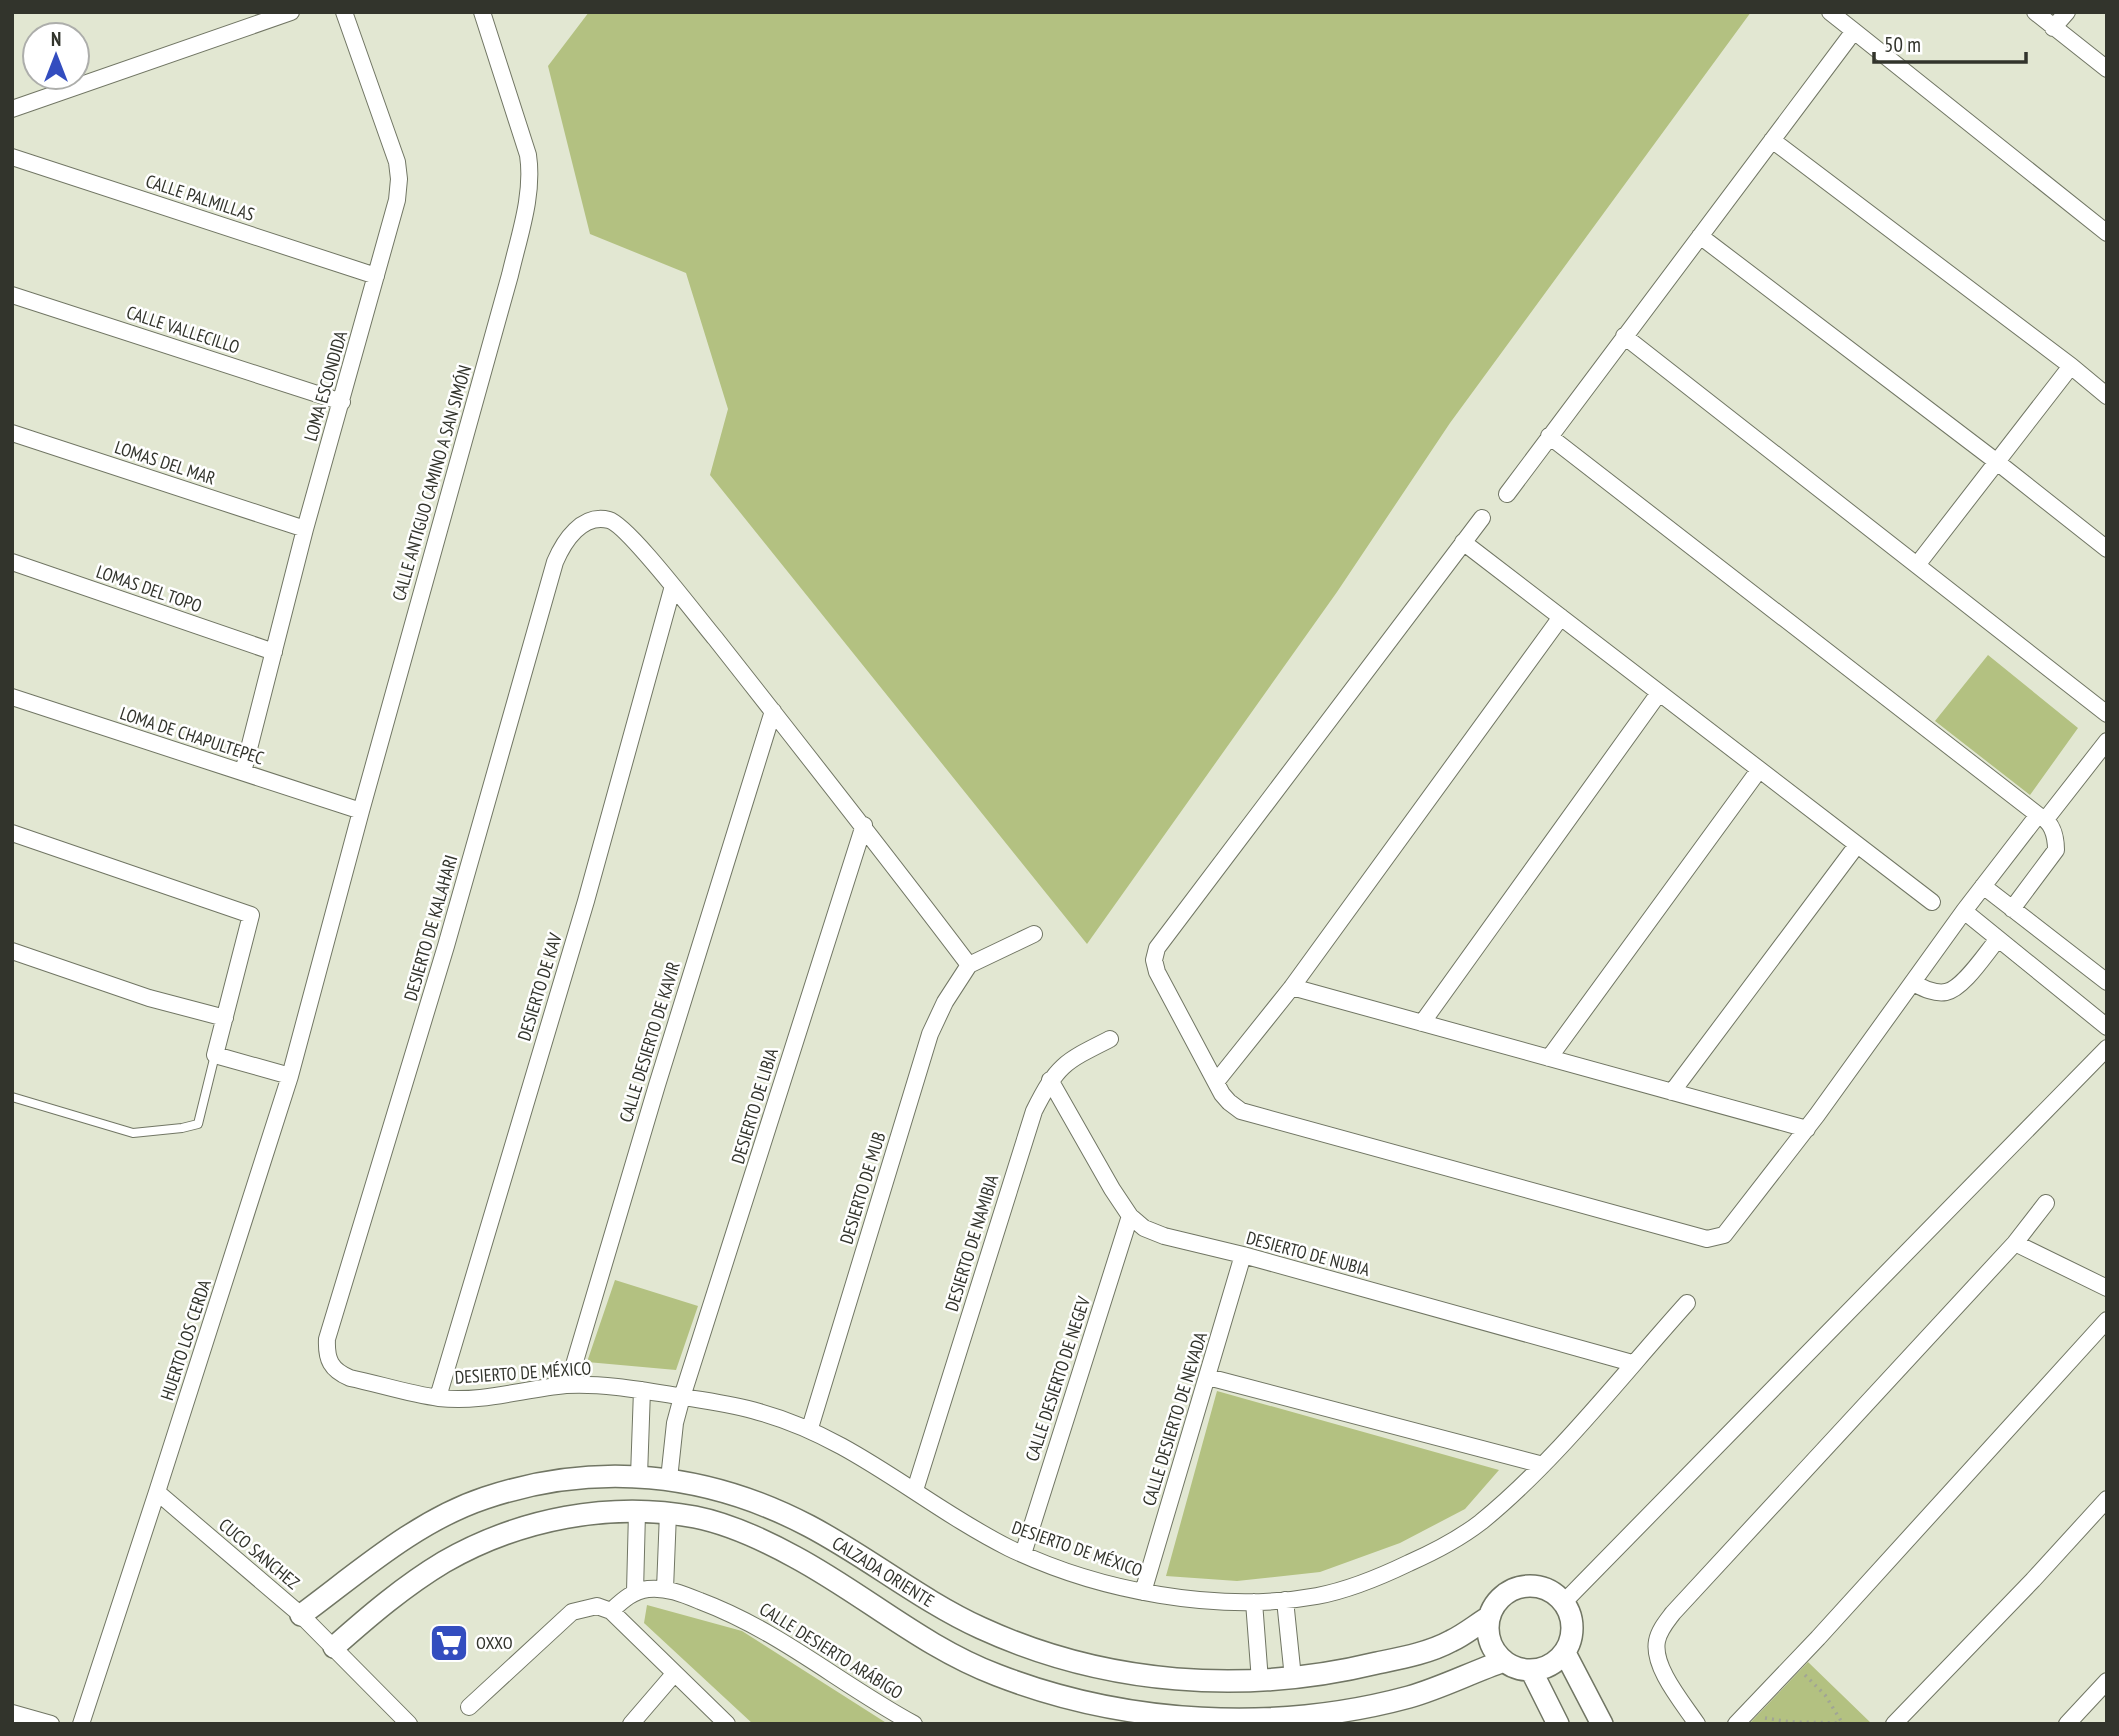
<svg xmlns="http://www.w3.org/2000/svg" width="2119" height="1736" font-family="'PT Sans Narrow',sans-serif">
<rect width="100%" height="100%" fill="#e2e7d2"/>
<path fill="#b3c181" d="M589,12H1751L1450,423L1337,592L1087,944L710,475L728,409L686,273L590,234L548,66Z
M1988,655L2078,728L2030,795L1935,721Z
M615,1280L698,1306L676,1370L587,1362Z
M1217,1391L1499,1470L1465,1509L1400,1543L1320,1572L1237,1581L1166,1576Z
M647,1605L742,1631L888,1724H753L644,1623Z
M1808,1662L1872,1724H1749Z"/>
<g fill="none" stroke-linecap="round" stroke-linejoin="round">
<g stroke="#717664" stroke-width="10">
<path id="service" d="M12,1097L133,1133L182,1128L198,1124L215,1055"/>
</g>
<g stroke="#717664" stroke-width="18">
<path id="minor" d="M1830,12L1854,31
M2035,12L2107,69
M2053,28L2067,12
M12,109L291,12
M1772,140L2071,366L2107,396
M12,157L376,276
M1700,236L1997,462L2107,549
M12,295L342,402
M1624,336L2107,714
M12,433L305,529
M1549,436L2038,815C2052,821 2056,836 2056,850L2012,909
M1507,494L1854,31L2107,233
M1482,518L1157,948L1154,960L1157,972L1222,1094L1229,1102L1241,1111L1707,1239L1724,1235L1817,1115L1964,911L2038,815
M1463,542L1932,902
M12,562L274,652
M1917,565L2071,366
M12,697L361,811
M243,772L305,529L397,200L399,179L397,162L344,12
M2046,819L2107,741
M12,833L251,915L215,1055L290,1076
M1983,886L2107,982
M1964,911L2107,1027
M12,951L149,998L225,1018
M969,965C886,855 800,746 715,638C698,618 628,525 609,520C582,513 564,541 555,562L446,946L327,1339C326,1360 331,1370 350,1378C379,1384 409,1394 439,1398C482,1403 523,1389 566,1385C603,1383 641,1390 678,1396C705,1401 732,1404 759,1412C854,1438 923,1505 1009,1548C1098,1591 1219,1614 1317,1596C1349,1590 1380,1577 1409,1563C1434,1552 1459,1539 1481,1522C1556,1461 1622,1375 1687,1303
M1913,983C1923,988 1934,994 1946,992C1963,989 1986,953 1998,939
M1292,987L1807,1129
M1422,1023L1659,693
M1549,1058L1759,770
M1050,1080L1112,1189L1130,1216L1144,1228L1164,1236L1243,1255L1632,1363
M1216,1082L1292,987L1561,617
M1672,1092L1857,845
M2015,1243L2107,1288
M1208,1377L1543,1465
M568,1385L657,1085L773,711
M438,1397L586,901L673,586
M810,1428L930,1034L945,1002L969,965L1034,934
M639,1476L642,1390
M669,1479L675,1423L682,1397L864,825
M915,1490L1034,1111C1057,1065 1064,1062 1110,1039
M157,1492L301,1615L409,1724
M1023,1554L1130,1216
M665,1589L668,1513
M635,1592L637,1512
M1143,1592L1243,1255
M1285,1600L1293,1678
M1254,1602L1260,1681
M1564,1602L2107,1048
M611,1611C622,1601 632,1591 648,1589C666,1587 683,1594 700,1601C780,1631 840,1684 914,1724
M469,1707L572,1612L597,1606L611,1611L727,1724
M12,1713L51,1724
M81,1724L157,1492L290,1076L361,811L510,275C519,236 534,195 528,155L482,12
M631,1724L674,1674
M1697,1724C1683,1703 1652,1667 1657,1641C1659,1630 1667,1621 1673,1613L2015,1243L2046,1203
M1736,1724L1818,1638L2107,1320
M1894,1724L2033,1580L2107,1499
M2067,1724L2107,1681"/>
</g>
<g stroke="#717664" stroke-width="24">
<path id="tertiary" d="M1488 1628a42 42 0 1 1 84 0a42 42 0 1 1-84 0Z
M301,1615C358,1573 416,1521 485,1498C596,1461 706,1472 809,1526C868,1557 920,1600 981,1628C1105,1685 1245,1695 1377,1663C1401,1658 1429,1653 1451,1641C1464,1635 1476,1625 1489,1617
M334,1647C369,1616 404,1586 444,1562C519,1519 610,1501 695,1517C730,1524 764,1540 795,1557C864,1594 923,1647 997,1675C1126,1725 1276,1733 1409,1697C1441,1688 1472,1672 1504,1661
M1565,1653L1602,1724
M1531,1670L1558,1724"/>
</g>
<path stroke="#a1a595" stroke-width="3.5" stroke-dasharray="2 5" stroke-linecap="butt" d="M1805,1675L1825,1695L1843,1724
M1765,1718L1791,1722L1842,1723"/>
<use href="#service" stroke="#fff" stroke-width="8"/>
<use href="#minor" stroke="#fff" stroke-width="16"/>
<use href="#tertiary" stroke="#fff" stroke-width="21"/>
</g>
<defs>
<g id="supermarket-square" transform="scale(2.0125)"><rect x="-9" y="-9" width="18" height="18" rx="4" fill="#334dbf" stroke="#fff"/><path d="M-6-5.5h2.5l.6 2H6L4.5 2H-2.5L-4.4-4H-6ZM-1.5 3.2a1.3 1.3 0 1 0 .1 0ZM3 3.2a1.3 1.3 0 1 0 .1 0Z" fill="#fff"/></g>
</defs>
<g fill-rule="evenodd">
<use href="#supermarket-square" x="449" y="1643"/>
</g>
<g text-anchor="middle" stroke-width="5" stroke-linejoin="round" paint-order="stroke">
<g font-size="18" fill="#32342c" stroke="#fff">
<text transform="translate(200 198) rotate(18)" y="6">CALLE PALMILLAS</text>
<text transform="translate(183 330) rotate(18)" y="6">CALLE VALLECILLO</text>
<text transform="translate(326 386) rotate(-74)" y="6">LOMA ESCONDIDA</text>
<text transform="translate(165 463) rotate(18)" y="6">LOMAS DEL MAR</text>
<text transform="translate(432 483) rotate(-74)" y="6">CALLE ANTIGUO CAMINO A SAN SIMÓN</text>
<text transform="translate(149 589) rotate(19)" y="6">LOMAS DEL TOPO</text>
<text transform="translate(192 736) rotate(18)" y="6">LOMA DE CHAPULTEPEC</text>
<text transform="translate(431 928) rotate(-74)" y="6">DESIERTO DE KALAHARI</text>
<text transform="translate(540 987) rotate(-73)" y="6">DESIERTO DE KAV</text>
<text transform="translate(650 1042) rotate(-73)" y="6">CALLE DESIERTO DE KAVIR</text>
<text transform="translate(755 1106) rotate(-73)" y="6">DESIERTO DE LIBIA</text>
<text transform="translate(863 1188) rotate(-73)" y="6">DESIERTO DE MUB</text>
<text transform="translate(972 1243) rotate(-73)" y="6">DESIERTO DE NAMIBIA</text>
<text transform="translate(1308 1254) rotate(15)" y="6">DESIERTO DE NUBIA</text>
<text transform="translate(186 1340) rotate(-72)" y="6">HUERTO LOS CERDA</text>
<text transform="translate(523 1373) rotate(-4)" y="6">DESIERTO DE MÉXICO</text>
<text transform="translate(1058 1379) rotate(-72)" y="6">CALLE DESIERTO DE NEGEV</text>
<text transform="translate(1175 1419) rotate(-73)" y="6">CALLE DESIERTO DE NEVADA</text>
<text transform="translate(1077 1549) rotate(19)" y="6">DESIERTO DE MÉXICO</text>
<text transform="translate(259 1554) rotate(40)" y="6">CUCO SANCHEZ</text>
<text transform="translate(883 1572) rotate(32)" y="6">CALZADA ORIENTE</text>
<text transform="translate(831 1651) rotate(32)" y="6">CALLE DESIERTO ARÁBIGO</text>
</g>
<g font-size="18" fill="#32342c" stroke="#fff" text-anchor="start">
<text x="476" y="1649">OXXO</text>
</g>
</g>
<rect width="2119" height="1736" fill="none" stroke="#32342c" stroke-width="28"/>
<g transform="translate(56 56)"><circle r="33" fill="#ffffff" stroke="#adaeab" stroke-width="2"/>
<path d="M0-5L12 26L0 18L-12 26Z" fill="#334dbf"/>
<text y="-10" font-size="19" font-weight="bold" text-anchor="middle" fill="#32342c">N</text>
</g>
<path d="M1874 52v10h152v-10" fill="none" stroke="#32342c" stroke-width="3.5"/>
<text x="1884" y="52" font-size="21" fill="#32342c" stroke="#ffffff" stroke-width="5" paint-order="stroke">50 m</text>
</svg>
